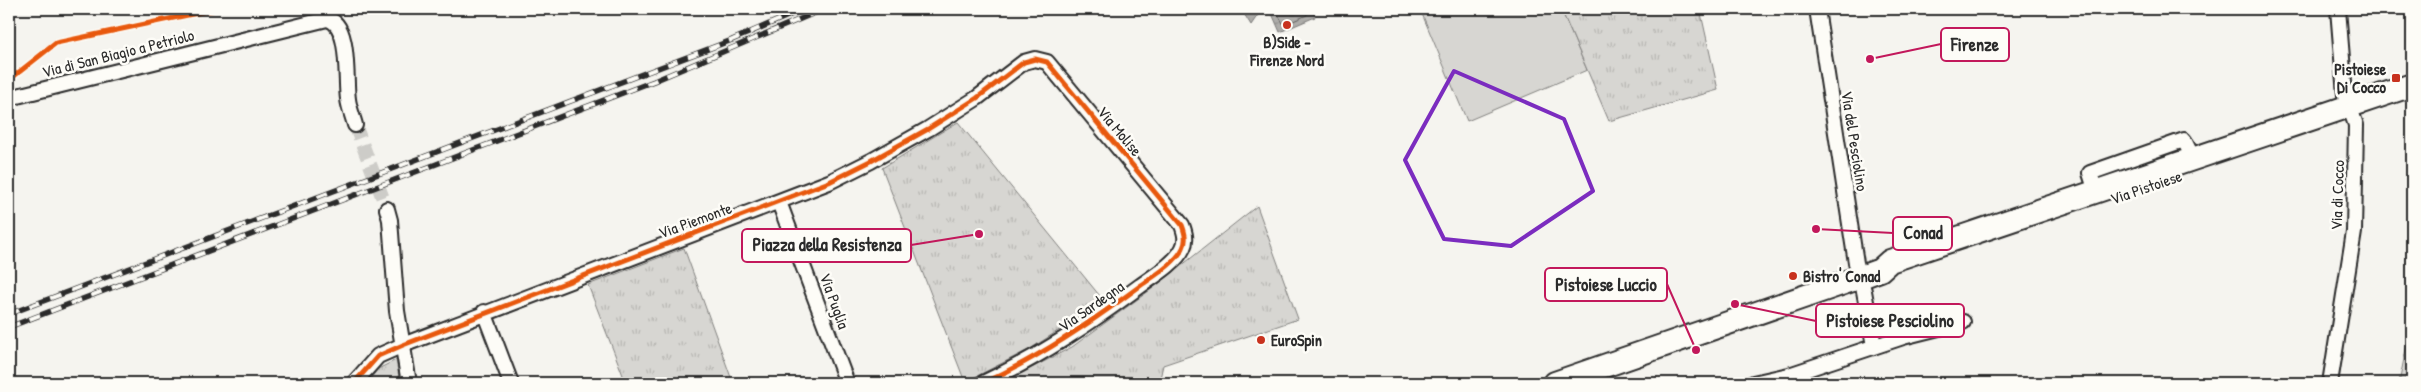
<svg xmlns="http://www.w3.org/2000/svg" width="2421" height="392" font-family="'Patrick Hand',sans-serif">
<defs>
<pattern id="park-tufts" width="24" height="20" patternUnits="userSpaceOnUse" patternTransform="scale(1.25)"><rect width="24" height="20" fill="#d7d6d2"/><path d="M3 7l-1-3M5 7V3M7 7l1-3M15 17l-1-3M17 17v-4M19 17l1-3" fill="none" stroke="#b9b8b4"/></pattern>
<pattern id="water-ripples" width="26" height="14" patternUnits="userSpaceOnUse" patternTransform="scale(1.25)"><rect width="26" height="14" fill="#adaca9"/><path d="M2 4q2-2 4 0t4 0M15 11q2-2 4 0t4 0" fill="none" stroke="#8d8c8a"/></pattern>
</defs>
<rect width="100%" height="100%" fill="#f5f4ef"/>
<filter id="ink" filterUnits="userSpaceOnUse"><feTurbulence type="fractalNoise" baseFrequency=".02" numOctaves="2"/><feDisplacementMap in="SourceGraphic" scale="10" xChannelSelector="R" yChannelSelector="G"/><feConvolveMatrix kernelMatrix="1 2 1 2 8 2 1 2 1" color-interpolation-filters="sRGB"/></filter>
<g filter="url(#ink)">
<path fill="#d7d6d2" stroke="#81807e" d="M1420,9H1561L1587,70L1467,121Z
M2412,320V383H2399Z"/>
<path fill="url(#park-tufts)" stroke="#81807e" d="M1561,9H1700L1718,90L1609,121Z
M958,122L1104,301L1030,349L965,382L882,168Z
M1257,206L1298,319L1163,365L1159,383H1003L1072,347L1157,285Z
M684,248L733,383H626L588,285Z
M396,360L400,383H367L378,369Z"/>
<path fill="url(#water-ripples)" stroke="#797877" d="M1241,9H1262L1251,25Z
M1270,9H1312L1315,17L1280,32Z"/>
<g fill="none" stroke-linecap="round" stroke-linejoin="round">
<path stroke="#5f5f5d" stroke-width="1" d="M1275,9L1284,25L1307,15V9"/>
<path stroke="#cdccc8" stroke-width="14" stroke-dasharray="14 7" stroke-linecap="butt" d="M355,125L387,209"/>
<g stroke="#2b2b2b" stroke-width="18">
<path id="minor" d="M1817,9L1856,263L1864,291L1874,346
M9,98L327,19C351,23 345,80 348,99C349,108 353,117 355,125
M2096,192L2090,173L2184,140L2193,158
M779,202L847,383
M387,209L390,220L397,311L409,383
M484,312L511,383
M354,383L378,356L403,345L829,182L871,161L928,129L977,98L1024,62L1035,59L1047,62L1182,225C1185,233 1187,240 1183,248C1176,263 1154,276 1140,286C1090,323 1040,357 983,383
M1753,383L1789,375L1903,337L1963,322
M2330,383L2354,232L2356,125L2345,95L2338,9"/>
</g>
<g stroke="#2b2b2b" stroke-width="26">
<path id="primary" d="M1555,383L1861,277L1880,270L1890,261L2412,85"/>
</g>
<use href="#minor" stroke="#fdfcf7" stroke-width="14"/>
<use href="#primary" stroke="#fdfcf7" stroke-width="22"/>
<g stroke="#2b2b2b" stroke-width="5.5">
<path id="rail" d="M9,314L732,40L804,9
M9,327L654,81L824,9"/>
</g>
<use href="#rail" stroke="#fdfcf7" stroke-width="4" stroke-dasharray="11" stroke-linecap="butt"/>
<g stroke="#fdfcf7" stroke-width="8">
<path id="cycleway" d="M9,80L56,43L216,9
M354,383L378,356L403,345L829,182L871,161L928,129L977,98L1024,62L1035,59L1047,62L1182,225C1185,233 1187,240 1183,248C1176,263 1154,276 1140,286C1090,323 1040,357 983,383"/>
</g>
<use href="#cycleway" stroke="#e8590c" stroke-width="5"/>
</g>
</g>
<path fill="none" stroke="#7b2cbf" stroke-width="4" stroke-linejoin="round" d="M1454,71L1564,119L1593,191L1511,246L1444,239L1405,160Z"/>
<g fill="#c8321e" stroke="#fdfcf7" stroke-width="2">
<circle cx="1287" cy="25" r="5"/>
<rect x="2391" y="73" width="10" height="10" rx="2.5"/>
<circle cx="1793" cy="276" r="5"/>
<circle cx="1261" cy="340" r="5"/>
</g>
<g text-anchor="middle" stroke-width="5" stroke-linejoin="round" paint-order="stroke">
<g font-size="16" font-weight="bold" fill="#2b2b2b" stroke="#fdfcf7" text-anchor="start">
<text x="1287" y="48" text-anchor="middle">B)Side -<tspan x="1287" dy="18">Firenze Nord</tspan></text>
<text x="2386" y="75" text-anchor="end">Pistoiese<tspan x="2386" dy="18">Di Cocco</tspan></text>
<text x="1803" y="282">Bistro' Conad</text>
<text x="1271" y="346">EuroSpin</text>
</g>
<g font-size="16" fill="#2b2b2b" stroke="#fdfcf7">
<text transform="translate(118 53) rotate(-14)" y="6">Via di San Biagio a Petriolo</text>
<text transform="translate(1120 131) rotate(50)" y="6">Via Molise</text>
<text transform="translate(1855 141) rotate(81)" y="6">Via del Pesciolino</text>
<text transform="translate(2146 187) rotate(-19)" y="6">Via Pistoiese</text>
<text transform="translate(2337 195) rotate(-88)" y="6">Via di Cocco</text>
<text transform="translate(695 220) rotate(-20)" y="6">Via Piemonte</text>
<text transform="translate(835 301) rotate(70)" y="6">Via Puglia</text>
<text transform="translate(1091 306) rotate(-35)" y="6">Via Sardegna</text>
</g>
</g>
<path fill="none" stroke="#c2185b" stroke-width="2" d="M1870 59L1941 44M1816 229L1893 233M979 234L911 245M1696 350L1667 284M1735 304L1816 321"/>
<g fill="#c2185b" stroke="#fdfcf7" stroke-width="2">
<circle cx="1870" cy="59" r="5"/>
<circle cx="1816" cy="229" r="5"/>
<circle cx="979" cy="234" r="5"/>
<circle cx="1696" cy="350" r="5"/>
<circle cx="1735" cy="304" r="5"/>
</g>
<g fill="#fdfcf7" stroke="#c2185b" stroke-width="2">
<rect x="1941" y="28" width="68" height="33" rx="5"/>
<rect x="1893" y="217" width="59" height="33" rx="5"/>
<rect x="742" y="229" width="169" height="33" rx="5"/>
<rect x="1545" y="268" width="122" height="33" rx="5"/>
<rect x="1816" y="304" width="148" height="33" rx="5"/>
</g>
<g font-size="18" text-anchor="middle" font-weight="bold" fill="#2b2b2b">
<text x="1975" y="51">Firenze</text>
<text x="1923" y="239">Conad</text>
<text x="827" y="251">Piazza della Resistenza</text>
<text x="1606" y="291">Pistoiese Luccio</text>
<text x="1890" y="327">Pistoiese Pesciolino</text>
</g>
<rect width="2421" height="392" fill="none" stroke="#fdfcf7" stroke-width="30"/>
<rect x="15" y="15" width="2391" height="362" fill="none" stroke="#2b2b2b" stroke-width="2" filter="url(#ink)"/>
</svg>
